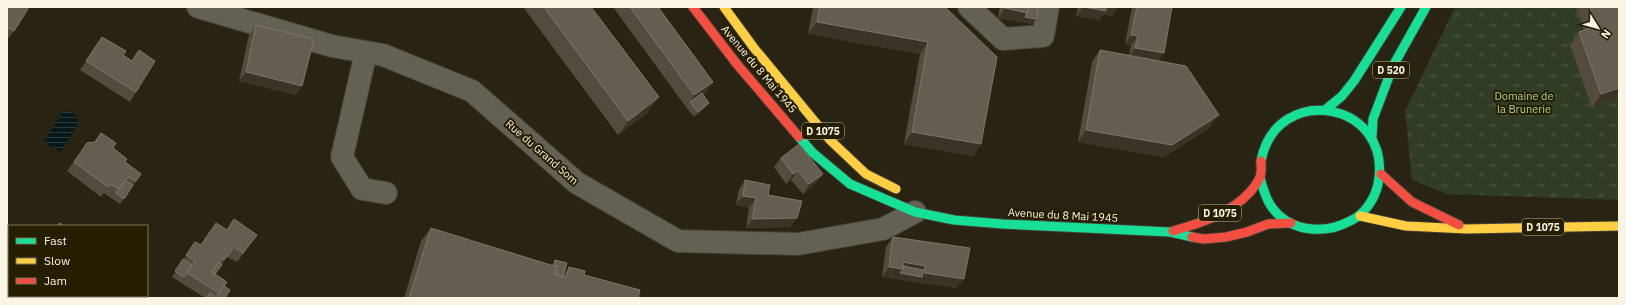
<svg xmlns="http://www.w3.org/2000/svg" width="1626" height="305" font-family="'IBM Plex Sans',sans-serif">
<defs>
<pattern id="park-tufts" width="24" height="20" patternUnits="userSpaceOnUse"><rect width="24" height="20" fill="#313c24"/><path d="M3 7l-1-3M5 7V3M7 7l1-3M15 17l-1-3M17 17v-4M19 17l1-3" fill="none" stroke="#505944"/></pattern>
<pattern id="water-rules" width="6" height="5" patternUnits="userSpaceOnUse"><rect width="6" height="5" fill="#07181a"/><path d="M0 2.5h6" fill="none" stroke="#2c3a3b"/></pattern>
</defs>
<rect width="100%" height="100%" fill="#282312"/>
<path fill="url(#park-tufts)" d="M1455,7H1619V200L1447,194L1412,180L1405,111Z"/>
<path fill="url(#water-rules)" d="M64,111C73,112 76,114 79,122L60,152L44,142Z"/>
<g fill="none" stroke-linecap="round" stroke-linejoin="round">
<g stroke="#433f33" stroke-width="24">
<path id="street" d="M198,7L332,46L383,55L472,91L577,183L678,241L798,244L883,229L915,212
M969,7L1003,39L1043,36L1048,7
M366,52L342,157L362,189L386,193"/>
</g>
<g stroke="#433f33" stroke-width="11">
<path id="fast" d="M1325,110L1342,96L1354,81L1401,7
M799,137L813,153L850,184L915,212L954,220L1003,224L1170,232L1192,237
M1372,138L1373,119L1393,66L1426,7
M1260,178C1263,188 1265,197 1271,206C1289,232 1324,235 1350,221C1364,215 1375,199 1378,184C1394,101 1276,81 1261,161"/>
</g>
<g stroke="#433f33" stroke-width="11">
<path id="slow" d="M724,7L754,48L830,140L866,174L896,189
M1360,216L1406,226L1467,229L1619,226"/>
</g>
<g stroke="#433f33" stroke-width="11">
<path id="jam" d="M693,7L736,63L799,137
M1381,174L1412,202L1459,225
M1173,231C1201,223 1230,214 1250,192C1254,187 1258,183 1260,177C1262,172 1261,166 1261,161
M1192,237L1204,239L1226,237L1247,232L1268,224L1291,223"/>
</g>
<use href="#street" stroke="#636054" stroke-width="22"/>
<use href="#fast" stroke="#16e098" stroke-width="9"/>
<use href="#slow" stroke="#ffcf43" stroke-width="9"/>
<use href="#jam" stroke="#f24e42" stroke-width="9"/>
</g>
<path fill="#544b3f" d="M7,7L14,31L7,40Z
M523,7H591L648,112L618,135Z
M613,7H658L713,82L705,94L703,95L705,108L694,117L686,107Z
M813,7H945L981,144L973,156L904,144L920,54L808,34Z
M1000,7H1038L1032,24L998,18Z
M1078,7H1118L1112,16L1104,14L1099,20L1076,16Z
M1132,7H1172L1159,61L1210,127L1164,157L1078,142L1092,62L1100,50L1129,55L1131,45L1125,44Z
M1576,7H1619V98L1592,108L1570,45L1579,32L1584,30Z
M256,25L302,86L296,95L239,81L249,35Z
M102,37L123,55L132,61L136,92L130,102L80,70Z
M101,133L125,162L141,174L120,204L104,193L101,197L67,171L87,143L94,142Z
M781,158L823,174L816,183L803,194L791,180L786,184L774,167Z
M745,180L768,195L797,218L790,227L746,228L749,208L736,205L739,189Z
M234,219L257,235L237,262L227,257L215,274L224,286L225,298H205L172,277L195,242L201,245L227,230Z
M431,228L552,265L555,260L564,275L569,267L584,275L638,298H404L421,241Z
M893,237L957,288L882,277L886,247Z
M55,296H72L69,298H57Z"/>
<path fill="#3b3326" d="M1083,7H1118L1112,16L1104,14L1099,20L1076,16Z
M1005,8L1027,13L1036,19L1032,24L998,18Z
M817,22L928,42L920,54L808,34Z
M1131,35L1138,36L1131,45L1125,44Z
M1135,48L1164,53L1157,63L1128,58Z
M246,72L302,86L296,95L239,81Z
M713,82L705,94L691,104L690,102L694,95Z
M1619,88V98L1592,108L1601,94Z
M659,97L648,112L618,135L628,121Z
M709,103L705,108L694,117L698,112Z
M1219,115L1210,127L1164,157L1078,142L1086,130Z
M912,132L981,144L973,156L904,144Z
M798,171L791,180L786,184L793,174Z
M823,174L816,183L803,194L809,184Z
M743,196L756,198L749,208L736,205Z
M797,218L790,227L746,228L752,219Z
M903,262L925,266L919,276L901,272L896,279L882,277L889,267Z
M900,273L922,277L925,273L964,279L957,288L896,279Z
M69,296H72L69,298H66Z"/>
<path fill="#665d51" stroke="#7d7568" d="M7,7H25L28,9L14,31L7,27Z
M544,7H591L659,97L628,121Z
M630,7H658L713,82L694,95Z
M820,7H945L997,57L981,144L912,132L928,42L817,22Z
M1005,7H1029L1027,13L1005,8Z
M1029,7H1038L1036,19L1025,17L1027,13Z
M1084,7H1106V11Z
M1137,7H1172L1164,53L1135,48L1138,36L1131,35Z
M1590,7H1619V88L1601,94L1579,32L1596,26Z
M256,25L314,39L302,86L246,72Z
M102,37L126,51L123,55L132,61L139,50L155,61L136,92L86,61Z
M1100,50L1186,66L1219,115L1172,145L1086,130Z
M702,93L709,103L698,112L690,102Z
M101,133L116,143L113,148L127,159L125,162L141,174L136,181L128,177L119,189L110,184L108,187L74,162L87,143L95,142Z
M799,144L823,174L809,184L798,171L793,174L781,158Z
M745,180L770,185L768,195L802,201L797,218L752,219L756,198L743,196Z
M125,181L133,185L124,199L116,193Z
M234,219L257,235L243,253L234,247L224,260L222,258L212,272L227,282L219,293L187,273L195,261L186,255L195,242L201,245L216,223L227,230Z
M60,223L62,226H56Z
M431,228L557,267L555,274L566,278L569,267L585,271L584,275L640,290L638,298H409Z
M893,237L970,248L964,279L925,273V266L903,262V269L889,267Z
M183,259L192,265L184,277L175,271Z
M555,260L567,263L563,277L555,274L557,267L554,266Z
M219,262L222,265L215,274L212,272Z
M903,266L923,270L922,277L900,273L903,269Z
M224,286L230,290L225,298H206L210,293L216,297Z
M63,296H69L66,298H65Z"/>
<g text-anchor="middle" stroke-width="4" stroke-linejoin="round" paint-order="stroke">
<g fill="#261e01" stroke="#bab49f" stroke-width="1">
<rect x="1373" y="62" width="36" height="16" rx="3"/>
<rect x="802" y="123" width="42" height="16" rx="3"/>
<rect x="1199" y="205" width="42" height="16" rx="3"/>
<rect x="1522" y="219" width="42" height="16" rx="3"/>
</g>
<g font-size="10" font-weight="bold" fill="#f9f4e3">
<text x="1391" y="74">D 520</text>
<text x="823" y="135">D 1075</text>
<text x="1220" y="217">D 1075</text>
<text x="1543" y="231">D 1075</text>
</g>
<g font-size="11" fill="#f9f4e3" stroke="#261e01">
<text transform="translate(759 69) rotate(50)" y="4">Avenue du 8 Mai 1945</text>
<text transform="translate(542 152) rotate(41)" y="4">Rue du Grand Som</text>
<text transform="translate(1063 215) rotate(3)" y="4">Avenue du 8 Mai 1945</text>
</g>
<g font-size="11" fill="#abd08e" stroke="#261e01">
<text x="1524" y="100">Domaine de<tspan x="1524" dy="13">la Brunerie</tspan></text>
</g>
</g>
<rect width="1626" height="305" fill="none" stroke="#f9f4e3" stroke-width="16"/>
<rect x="8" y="225" width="140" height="72" fill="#261e01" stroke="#7a745b"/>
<rect x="16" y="238" width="20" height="6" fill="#16e098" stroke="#7a745b"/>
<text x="44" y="245" font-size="12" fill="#f9f4e3">Fast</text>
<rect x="16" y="258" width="20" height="6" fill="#ffcf43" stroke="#7a745b"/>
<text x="44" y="265" font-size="12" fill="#f9f4e3">Slow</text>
<rect x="16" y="278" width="20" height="6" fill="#f24e42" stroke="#7a745b"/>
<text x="44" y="285" font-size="12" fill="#f9f4e3">Jam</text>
<g transform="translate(1598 28) rotate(127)" stroke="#261e01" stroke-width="3" paint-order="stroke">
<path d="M0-3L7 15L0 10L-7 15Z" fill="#f9f4e3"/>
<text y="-6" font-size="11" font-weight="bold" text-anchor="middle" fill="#f9f4e3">N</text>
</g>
</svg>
